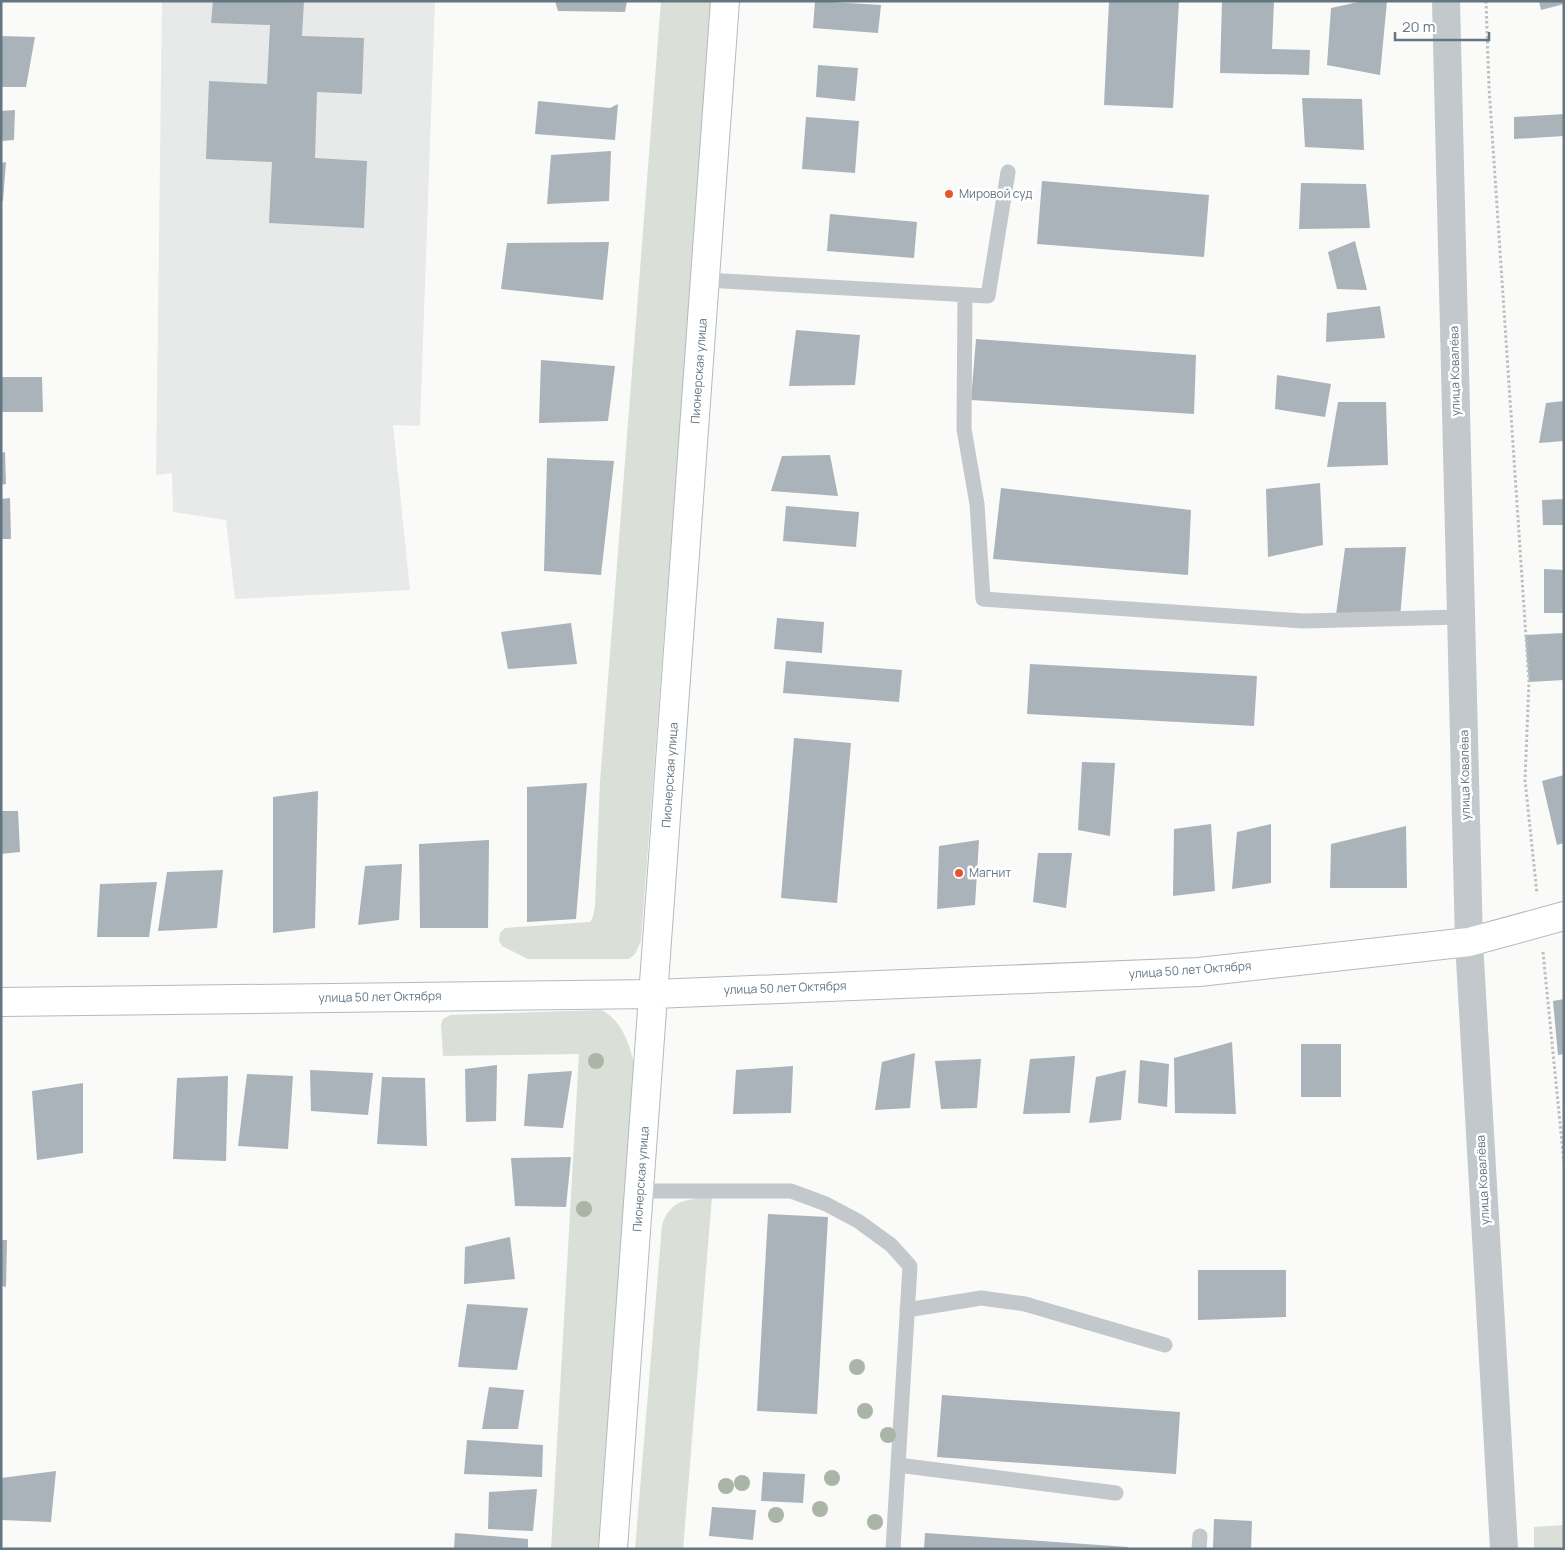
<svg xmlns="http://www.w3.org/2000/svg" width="1565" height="1550" font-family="Manrope,sans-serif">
<rect width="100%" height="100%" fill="#fafaf8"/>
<path fill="#e8e9e9" d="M162,1H435L420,426L393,425L410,590L235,599L226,520L173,512L172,473L156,475Z"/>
<path fill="#dadfd7" d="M661,1H712L641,941L635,954L629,959H528L502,946L499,941L500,933L505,928L590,922L593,917L595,906L600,782Z
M601,1010C621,1019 630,1044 634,1064L600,1549H551L579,1054L443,1056L441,1024L443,1019L450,1015Z
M712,1197L683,1549H635L662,1225C670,1199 689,1199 712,1197Z
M1564,1525V1549H1534V1527Z"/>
<path fill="#aab3b9" d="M213,1H304L302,36L364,38L362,94L317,92L315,158L367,161L364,228L269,223L272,162L206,159L209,81L267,84L270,25L211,23Z
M555,1H627L625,12L558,11Z
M815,1L881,5L878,33L813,28Z
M1109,1H1179L1173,108L1104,105Z
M1222,1H1274L1272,49L1310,50L1309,75L1220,73Z
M1363,1H1387L1380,75L1327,65L1331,8Z
M1539,1H1564V4L1541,10Z
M1,36L35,37L26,87H1Z
M818,65L858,68L855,101L816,97Z
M1302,98L1362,99L1364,150L1305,147Z
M538,101L610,108L618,104L615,140L535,134Z
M15,110L14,140L1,141V111Z
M1564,114V136L1514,139V117Z
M806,117L859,121L855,173L802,169Z
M611,151L609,201L547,204L551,155Z
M6,162L3,201H1V163Z
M1042,181L1209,195L1204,257L1037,244Z
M1301,183L1366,184L1370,228L1299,229Z
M830,214L917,222L914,258L827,251Z
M1355,241L1367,290L1337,289L1328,252Z
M609,242L603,300L501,289L507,243Z
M1380,306L1385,338L1326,342L1327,313Z
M796,330L860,335L855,385L789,386Z
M976,339L1196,355L1194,414L971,400Z
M541,360L615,366L608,421L539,423Z
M1277,375L1331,384L1325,417L1275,409Z
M1,377H42L43,412H1Z
M1564,401V441L1539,443L1546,403Z
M1338,402H1386L1388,465L1327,467Z
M5,452L6,484L1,485V453Z
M830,455L838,496L771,491L782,456Z
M547,458L614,461L601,575L544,571Z
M1320,483L1323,545L1268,557L1266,489Z
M1001,488L1191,510L1188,575L993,559Z
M10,498L11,539H1V499Z
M1564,499V525H1543L1542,500Z
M786,506L859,512L856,547L783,541Z
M1406,547L1400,618L1335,622L1345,548Z
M1544,569L1564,570V613H1544Z
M777,618L824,622L822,653L774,649Z
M571,623L577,664L508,669L501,632Z
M1564,633V680L1529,682L1525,635Z
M786,661L902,670L899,702L783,693Z
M1030,664L1257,676L1254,726L1027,714Z
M794,738L851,743L837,903L781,898Z
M1082,762L1115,763L1110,836L1078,830Z
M1564,775V843L1557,845L1542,781Z
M587,783L576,919L527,922V787Z
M318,791L315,928L273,933V797Z
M1,811H18L20,852L1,854Z
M1211,824L1215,891L1173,896L1174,829Z
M1271,824V883L1232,889L1237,832Z
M1406,826L1407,888H1330L1331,844Z
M489,840L488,928H420L419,844Z
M979,840L975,905L937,909L939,846Z
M1038,853H1072L1066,908L1033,902Z
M402,864L399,920L358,925L365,866Z
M223,870L217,928L158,931L167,872Z
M157,882L149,937H97L100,884Z
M1564,999V1054L1558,1055L1553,1001Z
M1232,1042L1236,1114L1175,1113L1174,1058Z
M1301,1044H1341V1097H1301Z
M915,1053L910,1108L875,1110L882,1062Z
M1075,1056L1070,1113L1023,1114L1030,1059Z
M981,1059L977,1108L941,1109L935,1061Z
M1140,1060L1169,1064L1167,1107L1138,1103Z
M497,1065L496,1121L466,1122L465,1069Z
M793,1066L791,1113L733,1114L736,1070Z
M310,1070L373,1073L368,1115L311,1111Z
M1126,1070L1121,1120L1089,1123L1096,1077Z
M572,1071L563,1128L524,1126L528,1074Z
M247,1074L293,1076L288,1149L238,1146Z
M228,1076L226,1161L173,1159L177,1078Z
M382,1077L425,1078L427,1146L377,1144Z
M83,1083V1153L37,1160L32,1091Z
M571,1157L566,1207L515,1206L511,1158Z
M768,1214L828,1217L817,1414L757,1411Z
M510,1237L515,1279L464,1284L465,1247Z
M1,1240H7L6,1287L1,1286Z
M1198,1270H1286V1317L1198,1320Z
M467,1304L528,1308L517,1370L458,1367Z
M489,1387L524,1390L518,1429H482Z
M942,1395L1180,1412L1176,1474L937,1457Z
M467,1440L543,1445L542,1477L464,1474Z
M56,1471L51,1522L1,1520V1478Z
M763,1472L805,1474L803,1503L761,1501Z
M537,1489L533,1531L488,1529L489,1492Z
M712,1507L756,1510L753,1540L709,1536Z
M1214,1519L1252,1521L1251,1549H1213Z
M455,1533L528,1539V1549H454Z
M925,1533L1128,1547V1549H924Z"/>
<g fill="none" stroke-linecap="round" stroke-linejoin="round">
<g stroke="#b3babf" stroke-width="30">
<path id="secondary" d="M1,1002L654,994L1199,972L1469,942L1564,916
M613,1549L725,1"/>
</g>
<path stroke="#bbbfc2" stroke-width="3" stroke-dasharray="2.5 2.5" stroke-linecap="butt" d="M1486,1L1489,87L1529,682L1525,780L1537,894
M1543,952L1564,1163"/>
<path stroke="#c3c8cc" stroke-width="15" d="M705,280L988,296L1008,172
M965,295L964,429L977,504L983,599L1303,621L1461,617
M640,1191H791L826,1204L858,1221L891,1245L910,1266L893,1549
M907,1310L981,1298L1025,1304L1165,1345
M898,1465L1116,1493
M1199,1549L1200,1536"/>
<path stroke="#c3c8cc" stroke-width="28" d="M1446,1L1469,942L1504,1549"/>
<use href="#secondary" stroke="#fff" stroke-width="28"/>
</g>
<g fill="#aab4a7">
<circle cx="596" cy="1061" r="8"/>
<circle cx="584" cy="1209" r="8"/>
<circle cx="857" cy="1367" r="8"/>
<circle cx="865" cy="1411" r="8"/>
<circle cx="888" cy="1435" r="8"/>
<circle cx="832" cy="1478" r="8"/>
<circle cx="742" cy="1483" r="8"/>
<circle cx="726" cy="1486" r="8"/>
<circle cx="820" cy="1509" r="8"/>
<circle cx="776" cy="1515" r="8"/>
<circle cx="875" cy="1522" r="8"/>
</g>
<g fill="#e4572e" stroke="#fff" stroke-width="2">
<circle cx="949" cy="194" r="5"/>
<circle cx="959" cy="873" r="5"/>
</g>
<g text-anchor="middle" stroke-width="5" stroke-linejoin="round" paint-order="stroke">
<g font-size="12" fill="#657683" stroke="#fff" text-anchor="start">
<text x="959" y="198">Мировой суд</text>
<text x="969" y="877">Магнит</text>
</g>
<g font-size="12" fill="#657683" stroke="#fff">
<text transform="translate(699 371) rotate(-86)" y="4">Пионерская улица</text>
<text transform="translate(1455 371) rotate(-91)" y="4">улица Ковалёва</text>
<text transform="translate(670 775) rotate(-86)" y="4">Пионерская улица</text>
<text transform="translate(1465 775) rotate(-91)" y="4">улица Ковалёва</text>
<text transform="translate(1190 970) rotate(-4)" y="4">улица 50 лет Октября</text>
<text transform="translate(785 988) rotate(-2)" y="4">улица 50 лет Октября</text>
<text transform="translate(380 997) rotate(-1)" y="4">улица 50 лет Октября</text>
<text transform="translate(641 1179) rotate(-86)" y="4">Пионерская улица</text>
<text transform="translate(1483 1180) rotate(-93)" y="4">улица Ковалёва</text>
</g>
</g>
<rect width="1565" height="1550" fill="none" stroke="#657683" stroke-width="5"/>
<path d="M1395 32v8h94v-8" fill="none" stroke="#657683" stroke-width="2.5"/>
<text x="1402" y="32" font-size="15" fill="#657683" stroke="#ffffff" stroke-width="4" paint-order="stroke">20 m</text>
</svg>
